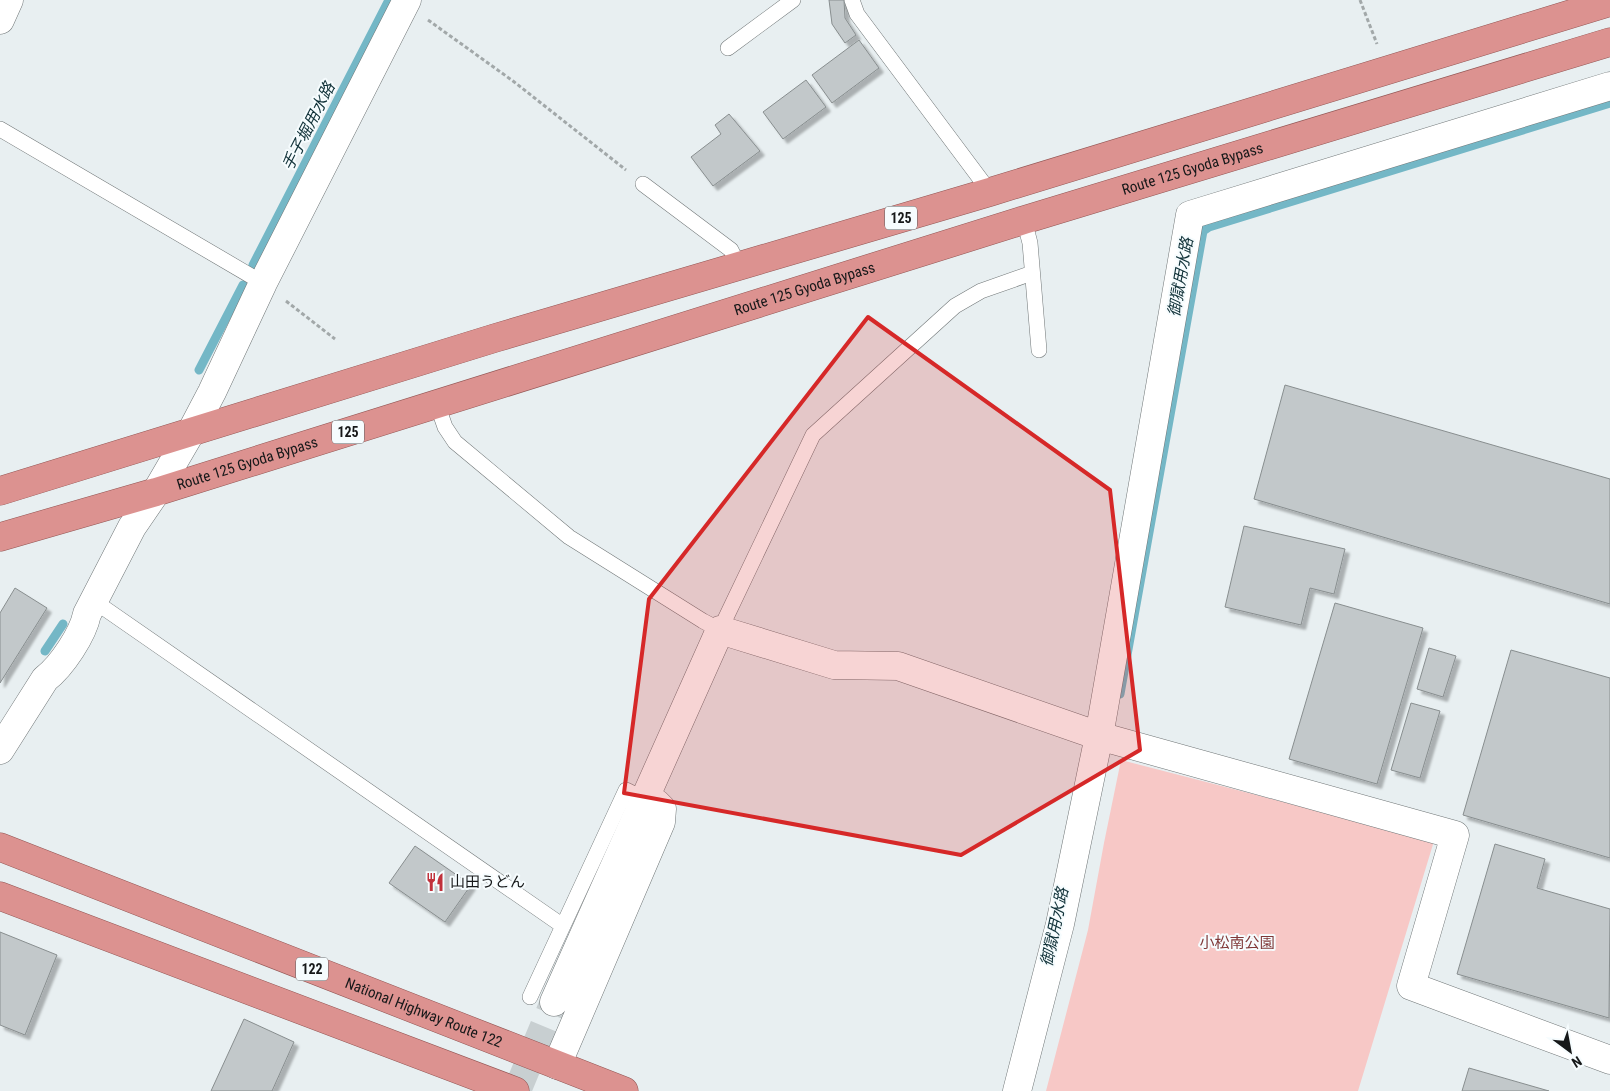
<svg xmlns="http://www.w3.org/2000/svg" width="1610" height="1091" font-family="'Roboto Condensed','Noto Sans JP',sans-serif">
<defs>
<filter id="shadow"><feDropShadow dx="4.5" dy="4.5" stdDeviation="1" flood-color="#0004"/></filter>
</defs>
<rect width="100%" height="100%" fill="#e8eff1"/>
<path fill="#f7c8c6" d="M1121,760L1434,841L1358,1091H1046L1088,930L1104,843Z"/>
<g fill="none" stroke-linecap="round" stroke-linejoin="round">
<path stroke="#74b7c6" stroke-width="9" d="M253,265L389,0
M199,370L243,285
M45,651L63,624
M1120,694L1203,231L1209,227L1610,103"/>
</g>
<path fill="#c2c8ca" stroke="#888e8f" filter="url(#shadow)" d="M829,0H844L845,18L856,35L845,43L832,24Z
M859,40L879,68L832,103L812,75Z
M806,80L826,107L783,139L763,112Z
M729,114L760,151L713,186L691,157L721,134L715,125Z
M1285,385L1610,479V604L1254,499Z
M1244,526L1345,549L1334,594L1310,588L1301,625L1225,607Z
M15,588L47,608L0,683V613Z
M1335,603L1423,628L1377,784L1289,759Z
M1429,648L1456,656L1443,697L1417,689Z
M1511,650L1610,678V858L1463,815Z
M1411,703L1440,711L1420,778L1391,770Z
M1495,844L1545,859L1537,888L1610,909L1609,1018L1457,974Z
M415,846L471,885L445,922L389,883Z
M0,932L57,955L25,1035L0,1025Z
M244,1019L294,1042L272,1091H211Z
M1469,1068L1549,1091H1462Z"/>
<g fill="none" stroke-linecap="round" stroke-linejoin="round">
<path stroke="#c8cfd1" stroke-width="28" stroke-dasharray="28 14" stroke-linecap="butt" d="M517,1091L554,1002"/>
<g stroke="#707677" stroke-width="16">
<path id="service" d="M852,0L857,14L990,192
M728,48L793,0
M0,129L263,283
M643,184L731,250L739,266
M1024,220L1030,243L1039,350
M437,404L445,427L455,442L569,537L703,621L720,630L813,435L955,306L981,291L1032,273
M94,601L563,926
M530,997L626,790L644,799"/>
</g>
<g stroke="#707677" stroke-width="29">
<path id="minor" d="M0,20L9,0
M0,750L45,679C62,666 83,634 87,614L132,527L156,492L191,432L212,392L263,283L407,0
M554,1002L720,630L834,665L898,666L1099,736L1455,835L1411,986L1610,1060
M557,1065L661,822L662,809L656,803L644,799
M1017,1091L1060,924L1099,736L1190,215L1610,86"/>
</g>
<g stroke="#925654" stroke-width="29">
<g id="trunk">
<path d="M0,491L495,338L990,192L1610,2"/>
<path id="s1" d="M0,537L156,492L1024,220L1610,42"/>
<path id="s2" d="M0,847L624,1091"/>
<path d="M0,896L515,1091"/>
</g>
</g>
<path stroke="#a2a8a9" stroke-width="3" stroke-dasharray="4 2.5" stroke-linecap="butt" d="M1360,0L1377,44
M428,20L513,81L626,170
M286,301L335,339"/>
<use href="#service" stroke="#fff" stroke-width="15"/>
<use href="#minor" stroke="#fff" stroke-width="28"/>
<use href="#trunk" stroke="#dc9290" stroke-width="28"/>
</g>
<path fill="#d62828" fill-opacity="0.2" stroke="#d62828" stroke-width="4" stroke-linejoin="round" d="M868,317L1110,490L1140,750L961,855L624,793L649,599Z"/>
<defs>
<g id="restaurant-bare" transform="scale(1.5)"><path d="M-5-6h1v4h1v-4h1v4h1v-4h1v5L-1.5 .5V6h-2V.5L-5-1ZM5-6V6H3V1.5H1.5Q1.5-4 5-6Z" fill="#c1313b" stroke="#f6fcfe" stroke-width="2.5" paint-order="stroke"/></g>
</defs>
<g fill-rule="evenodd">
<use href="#restaurant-bare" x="435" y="882"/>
</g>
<g text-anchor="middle" stroke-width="4" stroke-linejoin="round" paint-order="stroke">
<g fill="#f6fcfe" stroke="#595c5e" stroke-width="1">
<rect x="885" y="206.5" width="32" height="23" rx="4"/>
<rect x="332" y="420.5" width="32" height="23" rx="4"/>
<rect x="296" y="957.5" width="32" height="23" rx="4"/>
</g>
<g font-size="14" font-weight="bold" fill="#161819">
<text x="901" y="223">125</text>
<text x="348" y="437">125</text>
<text x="312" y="974">122</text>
</g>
<g font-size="15" fill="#161819" stroke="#f6fcfe">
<text dy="5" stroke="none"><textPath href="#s1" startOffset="1248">Route 125 Gyoda Bypass</textPath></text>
<text dy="5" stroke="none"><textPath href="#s1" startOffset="842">Route 125 Gyoda Bypass</textPath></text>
<text dy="5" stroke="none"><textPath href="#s1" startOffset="258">Route 125 Gyoda Bypass</textPath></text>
<text dy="5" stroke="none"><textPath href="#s2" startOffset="455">National Highway Route 122</textPath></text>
</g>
<g font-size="15" fill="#161819" stroke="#f6fcfe" text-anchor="start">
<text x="450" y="887">山田うどん</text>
</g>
<g font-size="15" fill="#803838" stroke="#f6fcfe">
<text x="1237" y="948">小松南公園</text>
</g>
<g font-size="16" font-style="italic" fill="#103138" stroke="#f6fcfe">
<text transform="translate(308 126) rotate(-63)" y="6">手子堀用水路</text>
<text transform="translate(1180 277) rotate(-80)" y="6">御獄用水路</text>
<text transform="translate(1054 927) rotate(-78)" y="6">御獄用水路</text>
</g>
</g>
<g transform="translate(1570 1051) rotate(148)" stroke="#f6fcfe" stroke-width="4" paint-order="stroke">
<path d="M0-4L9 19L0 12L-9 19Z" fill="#161819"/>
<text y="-8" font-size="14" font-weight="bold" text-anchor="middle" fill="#161819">N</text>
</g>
</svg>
